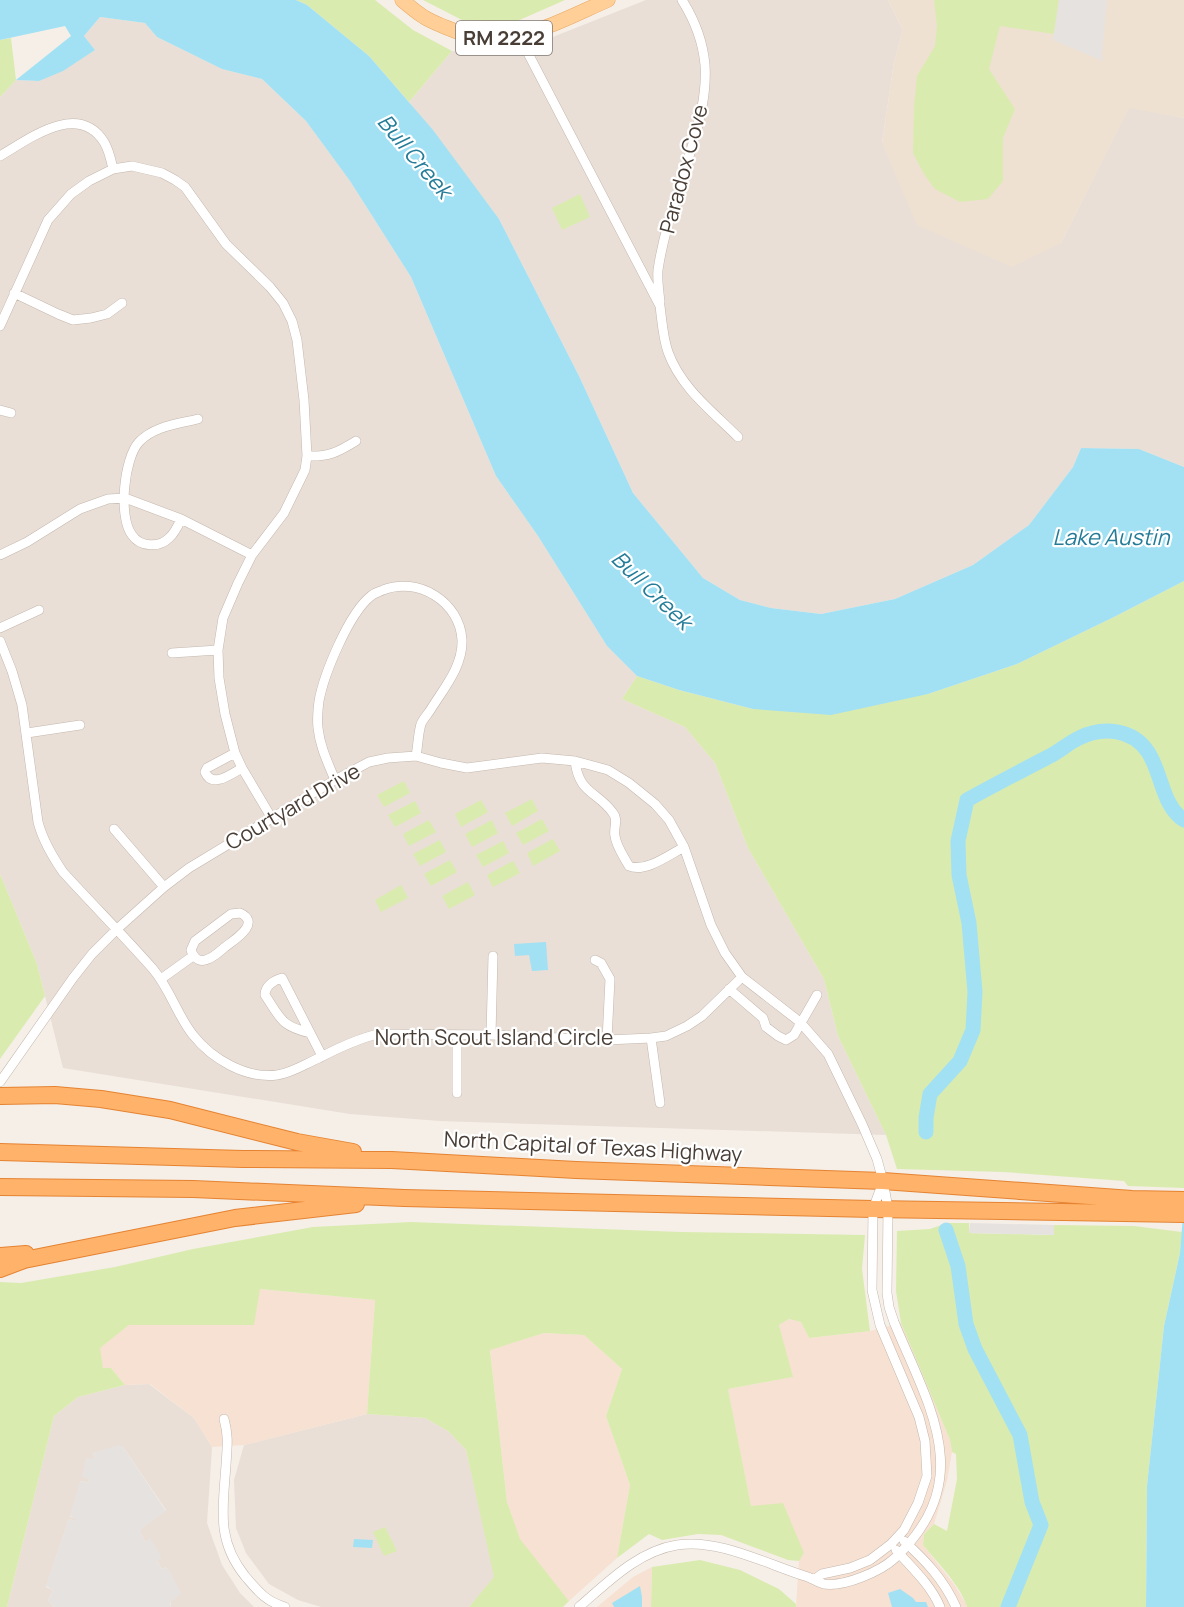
<svg xmlns="http://www.w3.org/2000/svg" width="1184" height="1607" font-family="Manrope,sans-serif">
<rect width="100%" height="100%" fill="#f5efe8"/>
<path fill="#e9dfd6" d="M646,0H888L903,30L894,62L882,143L1061,243L1129,107L1184,118V467L1139,449L1081,448L1073,467L1029,525L973,565L895,599L821,614L771,608L740,600L703,578L633,493L579,376L499,219L409,102L452,51L510,54Z
M100,17L145,23L157,37L222,69L262,79L306,121L350,181L411,277L496,476L538,536L607,646L637,676L622,699L685,727L715,763L748,848L824,979L838,1036L886,1135L440,1121L350,1114L63,1068L37,964L0,874V97L16,80L39,81L95,50L84,36Z
M149,1384L194,1418L212,1447L207,1523L222,1565L240,1593L254,1607H171L166,1567L162,1569L157,1561L150,1539L145,1542L139,1530L166,1510L123,1447L93,1453L95,1459L88,1483L81,1481L70,1517L77,1518L75,1521L69,1519L46,1587L53,1590L48,1600L54,1607H7L54,1416L78,1397L125,1385Z
M367,1414L425,1418L448,1431L466,1450L495,1577L469,1607H321L298,1600L269,1584L246,1553L236,1528L234,1480L244,1445Z"/>
<path fill="#f7e1d2" d="M259,1289L375,1300L367,1414L244,1445L212,1447L194,1418L150,1384L125,1385L111,1368H103L99,1348L129,1325H253Z
M789,1319L801,1322L809,1338L870,1331L901,1323L950,1440L952,1452L947,1481L934,1524L924,1534L923,1545L954,1584L965,1602L967,1607H796L799,1561L804,1553L751,1507L728,1389L792,1377L779,1325Z
M544,1333L584,1335L622,1369L606,1416L630,1485L617,1558L569,1601L519,1539L507,1502L490,1349Z
M652,1567L651,1607H597L633,1577Z"/>
<path fill="#eee1d1" d="M888,0H1184V118L1129,108L1061,243L1012,267L917,225L882,143L894,62L903,30Z"/>
<path fill="#daebaf" d="M296,0H375L413,30L452,51L409,102L369,56L307,5Z
M423,0H565L515,22L462,20Z
M934,0H1059L1054,34L1000,26L989,69L1015,109L1003,138V181L988,199L960,202L935,189L924,174L913,153L914,106L917,76L935,46L937,26Z
M11,38L16,80L0,97V40Z
M580,194L590,217L562,230L552,208Z
M1184,581V1188L1128,1186L1124,1181L1003,1172L897,1169L886,1135L838,1036L824,979L748,848L715,763L685,727L622,699L637,676L679,690L753,709L928,694L1017,664L1114,617Z
M404,781L410,793L384,807L377,795Z
M532,799L538,811L512,826L505,813Z
M481,800L488,812L461,827L455,814Z
M415,801L421,813L395,827L388,815Z
M542,819L549,831L523,845L516,833Z
M429,820L436,832L409,846L403,834Z
M492,820L498,833L472,847L465,834Z
M553,839L560,851L533,866L527,853Z
M440,840L446,852L420,866L413,854Z
M503,841L509,853L483,867L476,855Z
M450,860L457,872L431,886L424,874Z
M513,861L520,873L493,887L487,875Z
M0,874L37,964L45,996L0,1059Z
M468,882L475,895L449,909L442,896Z
M401,885L408,898L381,912L375,900Z
M411,1222L681,1232L865,1235L862,1269L870,1331L809,1338L801,1322L789,1319L779,1325L793,1377L728,1389L751,1506L783,1503L804,1553L799,1561L788,1560L721,1535L698,1534L662,1540L649,1534L617,1558L630,1485L606,1416L622,1369L584,1335L544,1333L490,1350L507,1502L520,1539L569,1601L563,1607H469L494,1577L466,1450L448,1431L425,1418L367,1414L375,1300L260,1289L254,1325H129L100,1348L103,1368H111L125,1385L78,1397L54,1416L7,1607H0V1282L21,1283L115,1267L193,1249L313,1227Z
M947,1223H969V1233L1054,1235V1225L1134,1226L1182,1232L1180,1253L1164,1326L1147,1486L1146,1607H967C961,1586 937,1562 923,1545L924,1534L934,1524L947,1531L957,1479L956,1454L952,1452L950,1440L901,1323L896,1291L897,1231L930,1229Z
M385,1527L397,1551L384,1556L373,1532Z
M700,1560L740,1570L779,1589L796,1604V1607H651L652,1567Z"/>
<path fill="#e6e2e0" d="M1059,0H1107L1102,55L1103,61L1053,40Z
M970,1223L1054,1225V1235L969,1233Z
M119,1445L123,1447L166,1511L139,1530L145,1542L150,1538L162,1558L157,1561L162,1569L167,1567L181,1593L170,1603L171,1607H54L48,1600L53,1590L46,1586L69,1519L75,1521L76,1519L70,1516L80,1481L88,1483L89,1479L82,1477L86,1458L95,1459L93,1453Z"/>
<path fill="#a2e1f4" d="M0,0H296L307,5L369,56L433,130L499,219L579,376L633,493L703,578L740,600L771,608L821,614L895,599L973,565L1029,525L1073,467L1081,448L1139,449L1184,467V581L1114,617L1017,664L928,694L831,715L753,709L679,690L637,676L607,646L538,536L496,476L411,277L350,181L306,121L262,79L222,69L157,37L145,23L100,17L84,36L95,50L63,71L39,81L16,80L71,36L65,26L0,40Z
M546,942L548,970L532,971L529,955L515,956L514,944Z
M1184,1202V1607H1146L1147,1486L1164,1326L1180,1253Z
M354,1539L373,1540L372,1548L353,1547Z
M640,1586L642,1597V1607H614L612,1603Z
M900,1589L913,1598L916,1602H926L928,1607H892L888,1593Z"/>
<g fill="none" stroke-linecap="round" stroke-linejoin="round">
<path stroke="#a2e1f4" stroke-width="15" d="M926,1132V1118L930,1094L960,1061L973,1030L975,992L969,923L959,875L958,841L967,800C994,785 1021,771 1048,757C1059,752 1068,743 1079,738C1103,726 1133,729 1148,752C1162,773 1162,806 1184,820
M946,1230L958,1266L966,1324L975,1349L1020,1435L1032,1502L1041,1525L1008,1607"/>
<g stroke="#c4b7ad" stroke-width="10">
<path id="street" d="M519,36L660,306C662,321 663,338 668,352C681,388 712,411 738,437
M0,156C29,139 78,101 104,142C109,150 111,160 113,169
M14,293L58,314L73,320L91,318L107,314L122,303
M660,302C659,292 657,280 658,270C664,229 679,190 691,150C699,123 707,94 705,65C703,42 694,19 682,0
M0,326L48,220L71,194L89,181L113,169L132,166L162,173L175,180L185,187L226,244L270,287L283,303L292,321L297,340L304,400L307,456L305,470L284,513L252,555L238,583L223,618L218,650L219,678L225,714L235,753L242,768L271,817
M0,410L11,413
M307,456C329,457 338,452 356,441
M181,519C178,526 175,533 169,538C159,548 140,547 132,535C118,517 124,458 139,442C154,426 178,424 198,419
M0,555L27,542L80,509L108,499L125,498L181,519L252,555
M0,628L39,610
M0,641L12,671L22,705L38,822C43,841 52,856 63,872C92,904 124,936 153,969C170,989 177,1015 193,1035C212,1059 246,1079 277,1075C292,1073 305,1064 319,1058C338,1048 357,1039 378,1034L491,1035L607,1040L651,1038L666,1036L687,1026L702,1016L742,977
M172,653L218,650
M27,733L80,725
M235,753L207,768L205,772C212,789 231,774 242,768
M575,761C579,794 597,791 613,813C619,820 613,828 615,836C616,846 624,857 629,866C645,873 669,855 684,847
M335,780C328,763 320,747 318,728C317,720 318,709 319,701C324,674 349,613 371,596C374,593 379,592 383,590C418,576 460,602 462,640C463,666 444,688 431,709C428,714 423,719 421,724C418,734 418,746 416,756
M114,829L164,887
M240,913C262,923 234,940 225,947C219,952 212,959 205,960C198,962 193,956 191,950L195,941L231,914Z
M595,960L601,963L610,979L607,1040
M161,979L193,956
M729,989L763,1018L766,1027L778,1036L786,1040L794,1035L817,995
M310,1033C281,1026 281,1019 265,995C265,986 274,980 282,978L322,1056
M491,1035L493,956
M651,1038L660,1103
M0,1082L73,978L92,954L116,930L164,887L189,868L335,780L369,762L388,758L416,756L441,763L467,768L542,758L575,761L608,770L629,783L655,804L669,820L684,847L711,925L725,953L742,977L800,1022L828,1054L862,1124L877,1159L883,1181L888,1208L887,1293L889,1307L894,1322C929,1407 978,1480 895,1558C881,1571 845,1587 824,1584C819,1583 813,1579 808,1577C768,1565 719,1538 677,1545C638,1551 607,1583 579,1607
M457,1093V1035
M224,1419C229,1437 227,1447 226,1465C223,1508 216,1540 245,1576C258,1591 265,1601 285,1607
M904,1541C926,1561 944,1580 956,1607
M896,1550C912,1568 931,1585 940,1607
M815,1579L822,1574L850,1568L870,1560L891,1544L904,1530L918,1503L927,1476L925,1441L919,1417L880,1325L872,1290L873,1209L883,1182"/>
</g>
<g stroke="#eaa861" stroke-width="15">
<path id="primary" d="M402,0C409,6 416,12 424,17C430,21 438,24 445,27C505,54 553,24 608,0"/>
</g>
<g stroke="#e58332" stroke-width="18">
<path id="highway" d="M0,1096L55,1095L101,1099L170,1110L297,1142L353,1152
M0,1152L243,1159L392,1160L576,1170L883,1181L1132,1199L1184,1200
M0,1187L193,1189L404,1198L873,1209L1184,1214
M0,1256L26,1254
M0,1269L24,1260L235,1218L356,1204"/>
</g>
<use href="#street" stroke="#fff" stroke-width="9"/>
<use href="#primary" stroke="#ffcf97" stroke-width="14"/>
<use href="#highway" stroke="#ffb269" stroke-width="16"/>
</g>
<g text-anchor="middle" stroke-width="4.5" stroke-linejoin="round" paint-order="stroke">
<rect fill="#fff" stroke="#807872" stroke-width="1.5" x="456" y="21" width="96" height="34" rx="4.5"/>
<g font-size="20" font-weight="bold" fill="#493e36">
<text x="504" y="45">RM 2222</text>
</g>
<g font-size="21" fill="#493e36" stroke="#fff">
<text transform="translate(684 169) rotate(-75)" y="7">Paradox Cove</text>
<text transform="translate(293 807) rotate(-30)" y="7">Courtyard Drive</text>
<text x="494" y="1045">North Scout Island Circle</text>
<text transform="translate(593 1147) rotate(3)" y="7">North Capital of Texas Highway</text>
</g>
<g font-size="22" font-style="italic" fill="#247c98" stroke="#fff">
<text transform="translate(415 156) rotate(50)" y="8">Bull Creek</text>
<text x="1111" y="545">Lake Austin</text>
<text transform="translate(652 590) rotate(44)" y="8">Bull Creek</text>
</g>
</g>
</svg>
